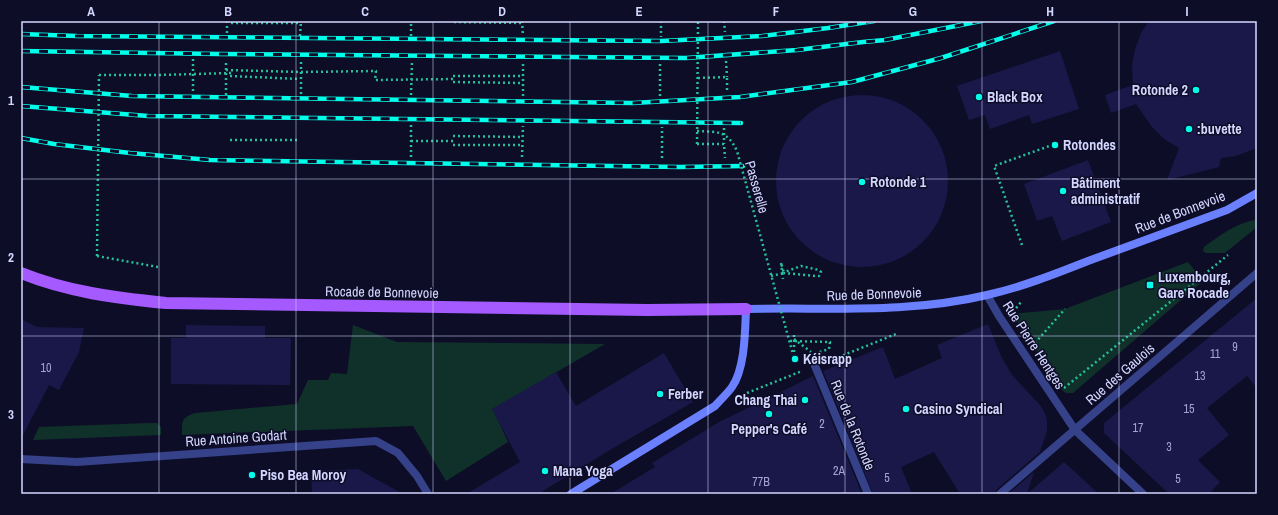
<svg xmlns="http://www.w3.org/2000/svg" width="1278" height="515" font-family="'Archivo Narrow',sans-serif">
<rect width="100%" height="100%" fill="#0d0d27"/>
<path fill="#10312a" d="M1255,220L1257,227L1225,253H1206L1203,251L1204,247C1219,236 1236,223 1255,220Z
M1188,262L1203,281L1073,393H1066L1062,390L1012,314L1065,309Z
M353,325L397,342L605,344L493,409L508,442L446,481L413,426L182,435C182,421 181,418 195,413L297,404L308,380H328L331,373L347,374Z
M150,423H157L161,427V435L33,440L39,427Z"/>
<path fill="#191849" d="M1149,21H1257V148L1236,156L1221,158L1219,167L1167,180L1179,148L1164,139L1152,127L1136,104L1111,113L1105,95L1133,85L1132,65L1135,49L1141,33Z
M1060,51L1079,109L1032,124L1029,115L990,129L985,115L969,120L957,86Z
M776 181a86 86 0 1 1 172 0a86 86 0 1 1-172 0Z
M1088,160L1111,222L1062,241L1052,216L1037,221L1024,184Z
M1257,298V388L1247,376L1207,408L1229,435L1198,460L1220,482L1209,494H1169L1104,433V423Z
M21,319L37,327L84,328L79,352L59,390L49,385L21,439Z
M988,324L1001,356L1012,375L1040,405L1045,413L1047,421V431L1040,452L996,490L995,494H960L934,452L901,467L912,494H873L823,371L883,347L895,379L942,358L937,345Z
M186,325L265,326V338H291L290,385L171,384V338H186Z
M664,353L693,402L610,450L538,494H466L520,462L492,409L556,372L576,406Z
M813,376L862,494H610L655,467L652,463L719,422Z
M1064,462L1099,494H1027Z
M358,469L403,494H312L311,471Z
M1034,472L1027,494H1008Z"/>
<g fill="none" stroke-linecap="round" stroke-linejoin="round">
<path stroke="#26c09c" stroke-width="2.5" stroke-dasharray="2 3" stroke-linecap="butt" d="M227,21V35
M522,21L523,36
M661,21V37
M724,21L725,32
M454,22L523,23
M231,23H301
M300,36L301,21
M411,36V21
M193,59V94
M726,61L727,77
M660,64V96
M226,70L301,72L376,71L375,80L453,79
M99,75H159L231,73
M230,76L300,79
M453,76H523
M698,78L727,77V91
M453,82L523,83
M301,94V59
M226,95V60
M411,95L412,61
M523,96V62
M724,128V144
M453,136L523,137
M230,140H300
M411,141H453
M697,144H724L725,158
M453,145H523
M411,157V125
M522,157L523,126
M662,158V127
M1022,245L994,166L1055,144
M97,256L158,267
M781,263L783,279
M782,273L801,266L819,270L821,272L819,276H816L784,273
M1013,312L1021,302
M794,335V358
M794,339L811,352
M1035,343L1065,309
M829,361L896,334
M1064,388L1228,255
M747,393L802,371"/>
<path stroke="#354189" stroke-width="8" d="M987,295L999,316L1075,430L1143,494
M815,366L868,494
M21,459L77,462L376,441L398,453L417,476L428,494
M1000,494L1257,273"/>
<path stroke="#6a80ff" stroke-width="8" d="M571,494L715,406C720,400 727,394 732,387C745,368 745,333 746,309C827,307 908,314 987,295C1022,287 1055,274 1088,261C1134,244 1181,227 1227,210L1257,193"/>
<path stroke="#a45aff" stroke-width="12" d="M21,273C68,292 116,298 166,303L647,310L746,309"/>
<g stroke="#00feeb" stroke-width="4.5">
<path id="rail" d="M21,34L77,36L661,41L762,36L828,28L874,21
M21,51L219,54L686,58L797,50L863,42L885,40L981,21
M21,87L132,96L633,103L740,97L852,82L941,58L1054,21
M21,106L148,116L741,123
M21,138L54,144L130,153L210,160L680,167L743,166"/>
</g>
<use href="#rail" stroke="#0d0d27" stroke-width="3" stroke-dasharray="9" stroke-linecap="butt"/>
<path stroke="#26c09c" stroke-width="2.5" stroke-dasharray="2 3" stroke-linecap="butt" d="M697,131C718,132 727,130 737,151L794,358
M697,144L698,21
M97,256L99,75
M771,276L784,273L781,263
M790,341L830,342L829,349L813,354"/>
</g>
<path fill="none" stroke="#d3d6ff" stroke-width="1" stroke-opacity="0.55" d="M159,21V494M296,21V494M433,21V494M570,21V494M708,21V494M845,21V494M982,21V494M1119,21V494M21,179H1257M21,336H1257"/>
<g fill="#00feeb" stroke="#0d0d27" stroke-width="1.5">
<circle cx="1196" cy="90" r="4"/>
<circle cx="979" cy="97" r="4"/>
<circle cx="1189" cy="129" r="4"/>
<circle cx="1055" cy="145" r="4"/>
<circle cx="862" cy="182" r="4"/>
<circle cx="1063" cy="191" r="4"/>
<rect x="1146" y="281" width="8" height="8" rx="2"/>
<circle cx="795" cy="359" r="4"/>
<circle cx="660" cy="394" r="4"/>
<circle cx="805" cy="400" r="4"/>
<circle cx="906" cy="409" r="4"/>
<circle cx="769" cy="414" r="4"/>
<circle cx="545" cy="471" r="4"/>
<circle cx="252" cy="475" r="4"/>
</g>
<g text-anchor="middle" stroke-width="3" stroke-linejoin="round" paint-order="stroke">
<g font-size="12" fill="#a4a6d2">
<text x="1235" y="351">9</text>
<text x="1215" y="358">11</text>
<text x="46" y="372">10</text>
<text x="1200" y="380">13</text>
<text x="1189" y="413">15</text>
<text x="822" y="428">2</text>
<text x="1138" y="432">17</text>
<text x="1169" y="451">3</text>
<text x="839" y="475">2A</text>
<text x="887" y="482">5</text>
<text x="1178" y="483">5</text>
<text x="761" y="486">77B</text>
</g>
<g font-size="14" font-weight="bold" fill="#d3d6ff" stroke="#0d0d27" text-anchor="start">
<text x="1188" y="95" text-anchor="end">Rotonde 2</text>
<text x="987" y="102">Black Box</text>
<text x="1197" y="134">:buvette</text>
<text x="1063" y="150">Rotondes</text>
<text x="870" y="187">Rotonde 1</text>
<text x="1071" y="188">Bâtiment<tspan x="1071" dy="16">administratif</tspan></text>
<text x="1158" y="282">Luxembourg,<tspan x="1158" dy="16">Gare Rocade</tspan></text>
<text x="803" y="364">Kéisrapp</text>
<text x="668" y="399">Ferber</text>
<text x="797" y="405" text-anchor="end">Chang Thai</text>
<text x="914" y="414">Casino Syndical</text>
<text x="769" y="434" text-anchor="middle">Pepper's Café</text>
<text x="553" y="476">Mana Yoga</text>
<text x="260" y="480">Piso Bea Moroy</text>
</g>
<g font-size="14" fill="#d3d6ff" stroke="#0d0d27">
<text transform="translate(757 187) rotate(74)" y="5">Passerelle</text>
<text transform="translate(1180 212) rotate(-21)" y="5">Rue de Bonnevoie</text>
<text transform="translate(382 292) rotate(1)" y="5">Rocade de Bonnevoie</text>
<text transform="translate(874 294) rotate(-2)" y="5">Rue de Bonnevoie</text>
<text transform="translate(1034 345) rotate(57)" y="5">Rue Pierre Hentges</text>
<text transform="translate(1120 374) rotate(-41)" y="5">Rue des Gaulois</text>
<text transform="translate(853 425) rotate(68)" y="5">Rue de la Rotonde</text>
<text transform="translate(236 438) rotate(-4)" y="5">Rue Antoine Godart</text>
</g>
</g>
<rect width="1278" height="515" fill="none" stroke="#0d0d27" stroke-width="44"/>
<rect x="22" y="22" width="1234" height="471" fill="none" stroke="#d3d6ff" stroke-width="1.5"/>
<g font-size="13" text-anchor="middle" font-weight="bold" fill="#d3d6ff">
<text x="91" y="16">A</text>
<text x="228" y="16">B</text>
<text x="365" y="16">C</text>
<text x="502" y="16">D</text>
<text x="639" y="16">E</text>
<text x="776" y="16">F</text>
<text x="913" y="16">G</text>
<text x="1050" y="16">H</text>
<text x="1187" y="16">I</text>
<text x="11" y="105">1</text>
<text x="11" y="262">2</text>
<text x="11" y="419">3</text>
</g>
</svg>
